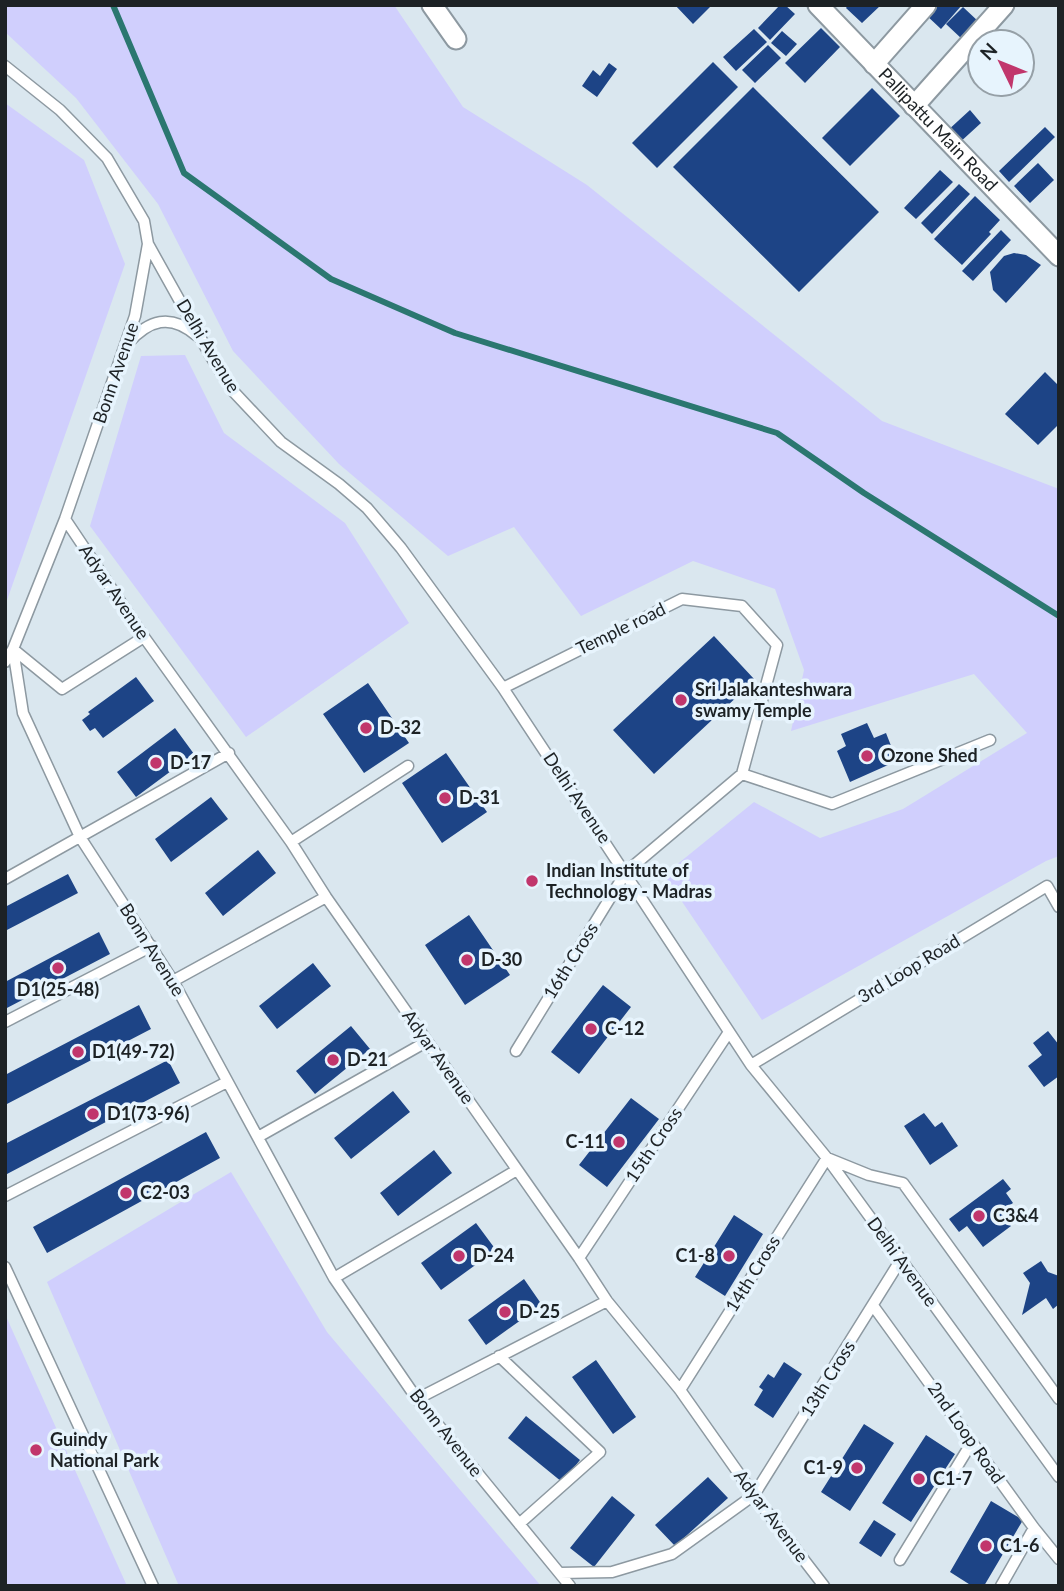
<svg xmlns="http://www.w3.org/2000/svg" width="1064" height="1591" font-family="Lato,sans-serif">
<rect width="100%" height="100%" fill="#dae7ef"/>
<path fill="#d0cffd" d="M5,5H394L463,107L587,185L882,421L1059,489V856L1046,861L762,1020L664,875L754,802L820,838L903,809L1027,733L974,674L791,731L804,670L775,589L693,561L581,616L514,527L448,556L339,464L233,351L158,204L76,98L5,32Z
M5,103L84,160L125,264L5,606Z
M185,355L224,433L345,523L409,623L246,737L90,526L141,356Z
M231,1172L327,1332L541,1586H179L47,1282Z
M5,1314L127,1586H5Z"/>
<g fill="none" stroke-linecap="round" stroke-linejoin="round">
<path stroke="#2b7770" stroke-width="6" d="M113,5L184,173L331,279L455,333L777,433L864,493L1059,616"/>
</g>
<path fill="#1d4486" d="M675,5H712L693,24Z
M780,5H785L795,14L770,40L758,28Z
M848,5H881L862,23L846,8Z
M933,5H962L941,29L925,14Z
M963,7L980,23L963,40L946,24Z
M821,28L840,47L805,83L785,63Z
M754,29L767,42L736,71L723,57Z
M782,31L797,44L786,56L771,43Z
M768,45L781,58L755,83L742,70Z
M713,62L738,87L657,168L632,143Z
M609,63L617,69L597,97L582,86L593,70L600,76Z
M753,87L879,212L799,292L673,167Z
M872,88L900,116L850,166L822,138Z
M970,110L981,123L958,144L946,132Z
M1045,127L1055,137L1009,182L999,171Z
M1038,163L1054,180L1030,203L1014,186Z
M940,170L953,182L916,219L904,208Z
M959,184L970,194L932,234L921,223Z
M975,196L1000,220L989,232L991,234L962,265L934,239Z
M1001,230L1011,240L973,281L962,271Z
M1014,253L1026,255L1041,265L1006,303L993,290L990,272L1004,256Z
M1045,372L1059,386V424L1038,445L1005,414Z
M714,636L755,680L654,774L613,730Z
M136,677L154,701L103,738L95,728L90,731L82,720L90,714L88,712Z
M368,683L409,743L364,773L323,714Z
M867,723L874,738L886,733L897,761L850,782L837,751L846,746L841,734Z
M175,728L194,754L136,797L117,772Z
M446,753L487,812L442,843L402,783Z
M211,797L228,819L171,862L155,839Z
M258,850L276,873L223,916L205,893Z
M68,874L78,893L5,931V907Z
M469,915L510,975L465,1005L425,945Z
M99,932L110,954L5,1009V982Z
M313,963L331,986L277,1029L259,1006Z
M603,985L631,1007L579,1074L551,1052Z
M139,1005L151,1029L5,1105V1075Z
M351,1026L370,1049L315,1094L296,1071Z
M1048,1031L1059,1045V1076L1044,1087L1028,1066L1042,1055L1033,1043Z
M168,1060L180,1083L7,1174L5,1144Z
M393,1091L410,1112L351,1159L334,1138Z
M631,1098L659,1119L607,1187L579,1165Z
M924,1113L935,1127L942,1122L958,1146L930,1165L904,1126Z
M206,1132L220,1158L47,1253L33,1227Z
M434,1150L452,1173L398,1216L380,1193Z
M1003,1179L1011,1189L1006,1193L1013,1203L1000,1212L1011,1226L983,1247L967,1226L959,1232L949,1219Z
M734,1215L763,1234L725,1296L695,1277Z
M476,1223L496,1250L441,1290L421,1263Z
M1041,1261L1048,1272L1059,1276V1304L1053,1309L1046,1298L1022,1315L1030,1283L1023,1273Z
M524,1279L542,1305L486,1345L468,1320Z
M596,1360L636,1417L613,1434L572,1377Z
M784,1362L802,1374L773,1418L754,1405L763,1390L759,1387L768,1374L774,1378Z
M526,1416L580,1460L562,1482L508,1438Z
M864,1424L894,1443L850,1511L821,1492Z
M926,1435L955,1454L911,1522L882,1503Z
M708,1477L728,1498L675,1546L655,1525Z
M612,1496L635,1515L594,1567L570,1548Z
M991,1501L1023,1520L984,1586H972L950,1572Z
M874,1520L896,1534L881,1557L859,1543Z"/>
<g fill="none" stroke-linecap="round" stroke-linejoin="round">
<g stroke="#8d99a1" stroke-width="13">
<path id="service" d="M5,66L60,110L107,158L144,221L148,244L210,355L232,390L281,442L339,484L367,508L401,548L503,688L751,1065L827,1158L1059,1477
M148,244L135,316L65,519L13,649L23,713L80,837L173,981L334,1278L417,1399L570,1586
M128,343C149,320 170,313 196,335
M65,519L144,637L291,842L326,897L579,1258L607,1301L680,1390L754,1495L824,1586
M5,662L13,649L62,689L144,637
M503,688L682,599L742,606L777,645L742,774L626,872L516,1051
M742,774L832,804L990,740
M291,842L408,766
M5,879L229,753
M173,981L326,897
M5,1022L152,946
M751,1065L1047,886L1059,907
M258,1137L426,1042
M5,1196L227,1082
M579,1258L729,1032
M5,1267L153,1586
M334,1278L517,1170
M874,1307L1034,1528L1059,1559
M499,1356L600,1452L519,1524
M680,1390L827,1158L869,1175L903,1183L1059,1399
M417,1399L607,1301
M900,1560L972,1442
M560,1573L612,1572L672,1554L754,1495L900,1261
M1001,1586L1034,1528"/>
</g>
<g stroke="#8d99a1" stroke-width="23">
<g id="minor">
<path d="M432,5L456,39"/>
<path id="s1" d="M818,5L1059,256"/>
<path d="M874,64L926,5"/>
<path d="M914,106L1004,5"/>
</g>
</g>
<use href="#service" stroke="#fff" stroke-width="10"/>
<use href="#minor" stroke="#fff" stroke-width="19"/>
</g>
<g fill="#c1366c" stroke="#e7f4fd" stroke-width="2.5">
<circle cx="681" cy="700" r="7"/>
<circle cx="366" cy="728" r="7"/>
<circle cx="867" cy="756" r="7"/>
<circle cx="156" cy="763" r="7"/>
<circle cx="445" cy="798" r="7"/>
<circle cx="532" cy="881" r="7"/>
<circle cx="467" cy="960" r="7"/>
<circle cx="58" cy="968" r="7"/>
<circle cx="591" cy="1029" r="7"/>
<circle cx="78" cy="1052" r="7"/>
<circle cx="333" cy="1060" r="7"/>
<circle cx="93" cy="1114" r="7"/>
<circle cx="619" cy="1142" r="7"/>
<circle cx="126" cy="1193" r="7"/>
<circle cx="979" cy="1216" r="7"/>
<circle cx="459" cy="1256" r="7"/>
<circle cx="729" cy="1256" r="7"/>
<circle cx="505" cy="1312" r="7"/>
<circle cx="36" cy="1450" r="7"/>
<circle cx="857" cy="1468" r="7"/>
<circle cx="919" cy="1479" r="7"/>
<circle cx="986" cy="1546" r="7"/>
</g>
<g text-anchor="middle" stroke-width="7" stroke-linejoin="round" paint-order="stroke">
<g font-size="18" fill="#1d2225" stroke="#e7f4fd">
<text dy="6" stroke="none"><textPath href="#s1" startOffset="173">Pallipattu Main Road</textPath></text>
<text transform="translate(208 346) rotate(59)" y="6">Delhi Avenue</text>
<text transform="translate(116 373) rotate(-71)" y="6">Bonn Avenue</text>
<text transform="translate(114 592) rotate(56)" y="6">Adyar Avenue</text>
<text transform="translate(621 629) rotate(-26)" y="6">Temple road</text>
<text transform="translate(577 798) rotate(56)" y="6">Delhi Avenue</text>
<text transform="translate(152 950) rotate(58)" y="6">Bonn Avenue</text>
<text transform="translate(571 961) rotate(-58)" y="6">16th Cross</text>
<text transform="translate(909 969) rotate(-31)" y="6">3rd Loop Road</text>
<text transform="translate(438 1057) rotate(55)" y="6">Adyar Avenue</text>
<text transform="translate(654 1145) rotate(-56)" y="6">15th Cross</text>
<text transform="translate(902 1262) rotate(54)" y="6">Delhi Avenue</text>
<text transform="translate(753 1274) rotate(-58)" y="6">14th Cross</text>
<text transform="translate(828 1379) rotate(-58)" y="6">13th Cross</text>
<text transform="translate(446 1433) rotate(52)" y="6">Bonn Avenue</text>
<text transform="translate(966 1433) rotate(55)" y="6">2nd Loop Road</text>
<text transform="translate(771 1516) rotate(53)" y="6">Adyar Avenue</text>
</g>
<g font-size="18" font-weight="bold" fill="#1d2225" stroke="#e7f4fd" text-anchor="start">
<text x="695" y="696">Sri Jalakanteshwara<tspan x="695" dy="21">swamy Temple</tspan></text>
<text x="380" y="734">D-32</text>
<text x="881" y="762">Ozone Shed</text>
<text x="170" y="769">D-17</text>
<text x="459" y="804">D-31</text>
<text x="546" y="877">Indian Institute of<tspan x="546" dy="21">Technology - Madras</tspan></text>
<text x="481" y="966">D-30</text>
<text x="58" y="996" text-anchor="middle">D1(25-48)</text>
<text x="605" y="1035">C-12</text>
<text x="92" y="1058">D1(49-72)</text>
<text x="347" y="1066">D-21</text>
<text x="107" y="1120">D1(73-96)</text>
<text x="605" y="1148" text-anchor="end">C-11</text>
<text x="140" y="1199">C2-03</text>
<text x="993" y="1222">C3&amp;4</text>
<text x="473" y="1262">D-24</text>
<text x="715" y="1262" text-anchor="end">C1-8</text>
<text x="519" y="1318">D-25</text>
<text x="50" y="1446">Guindy<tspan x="50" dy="21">National Park</tspan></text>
<text x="843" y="1474" text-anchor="end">C1-9</text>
<text x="933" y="1485">C1-7</text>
<text x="1000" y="1552">C1-6</text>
</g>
</g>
<rect width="1064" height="1591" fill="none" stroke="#1d2225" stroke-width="14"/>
<g transform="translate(1001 63) rotate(313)"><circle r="33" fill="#e7f4fd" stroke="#96a0a7" stroke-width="2"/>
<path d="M0-5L12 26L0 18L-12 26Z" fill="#c1366c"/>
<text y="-10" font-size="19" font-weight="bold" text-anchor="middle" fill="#1d2225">N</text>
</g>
</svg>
